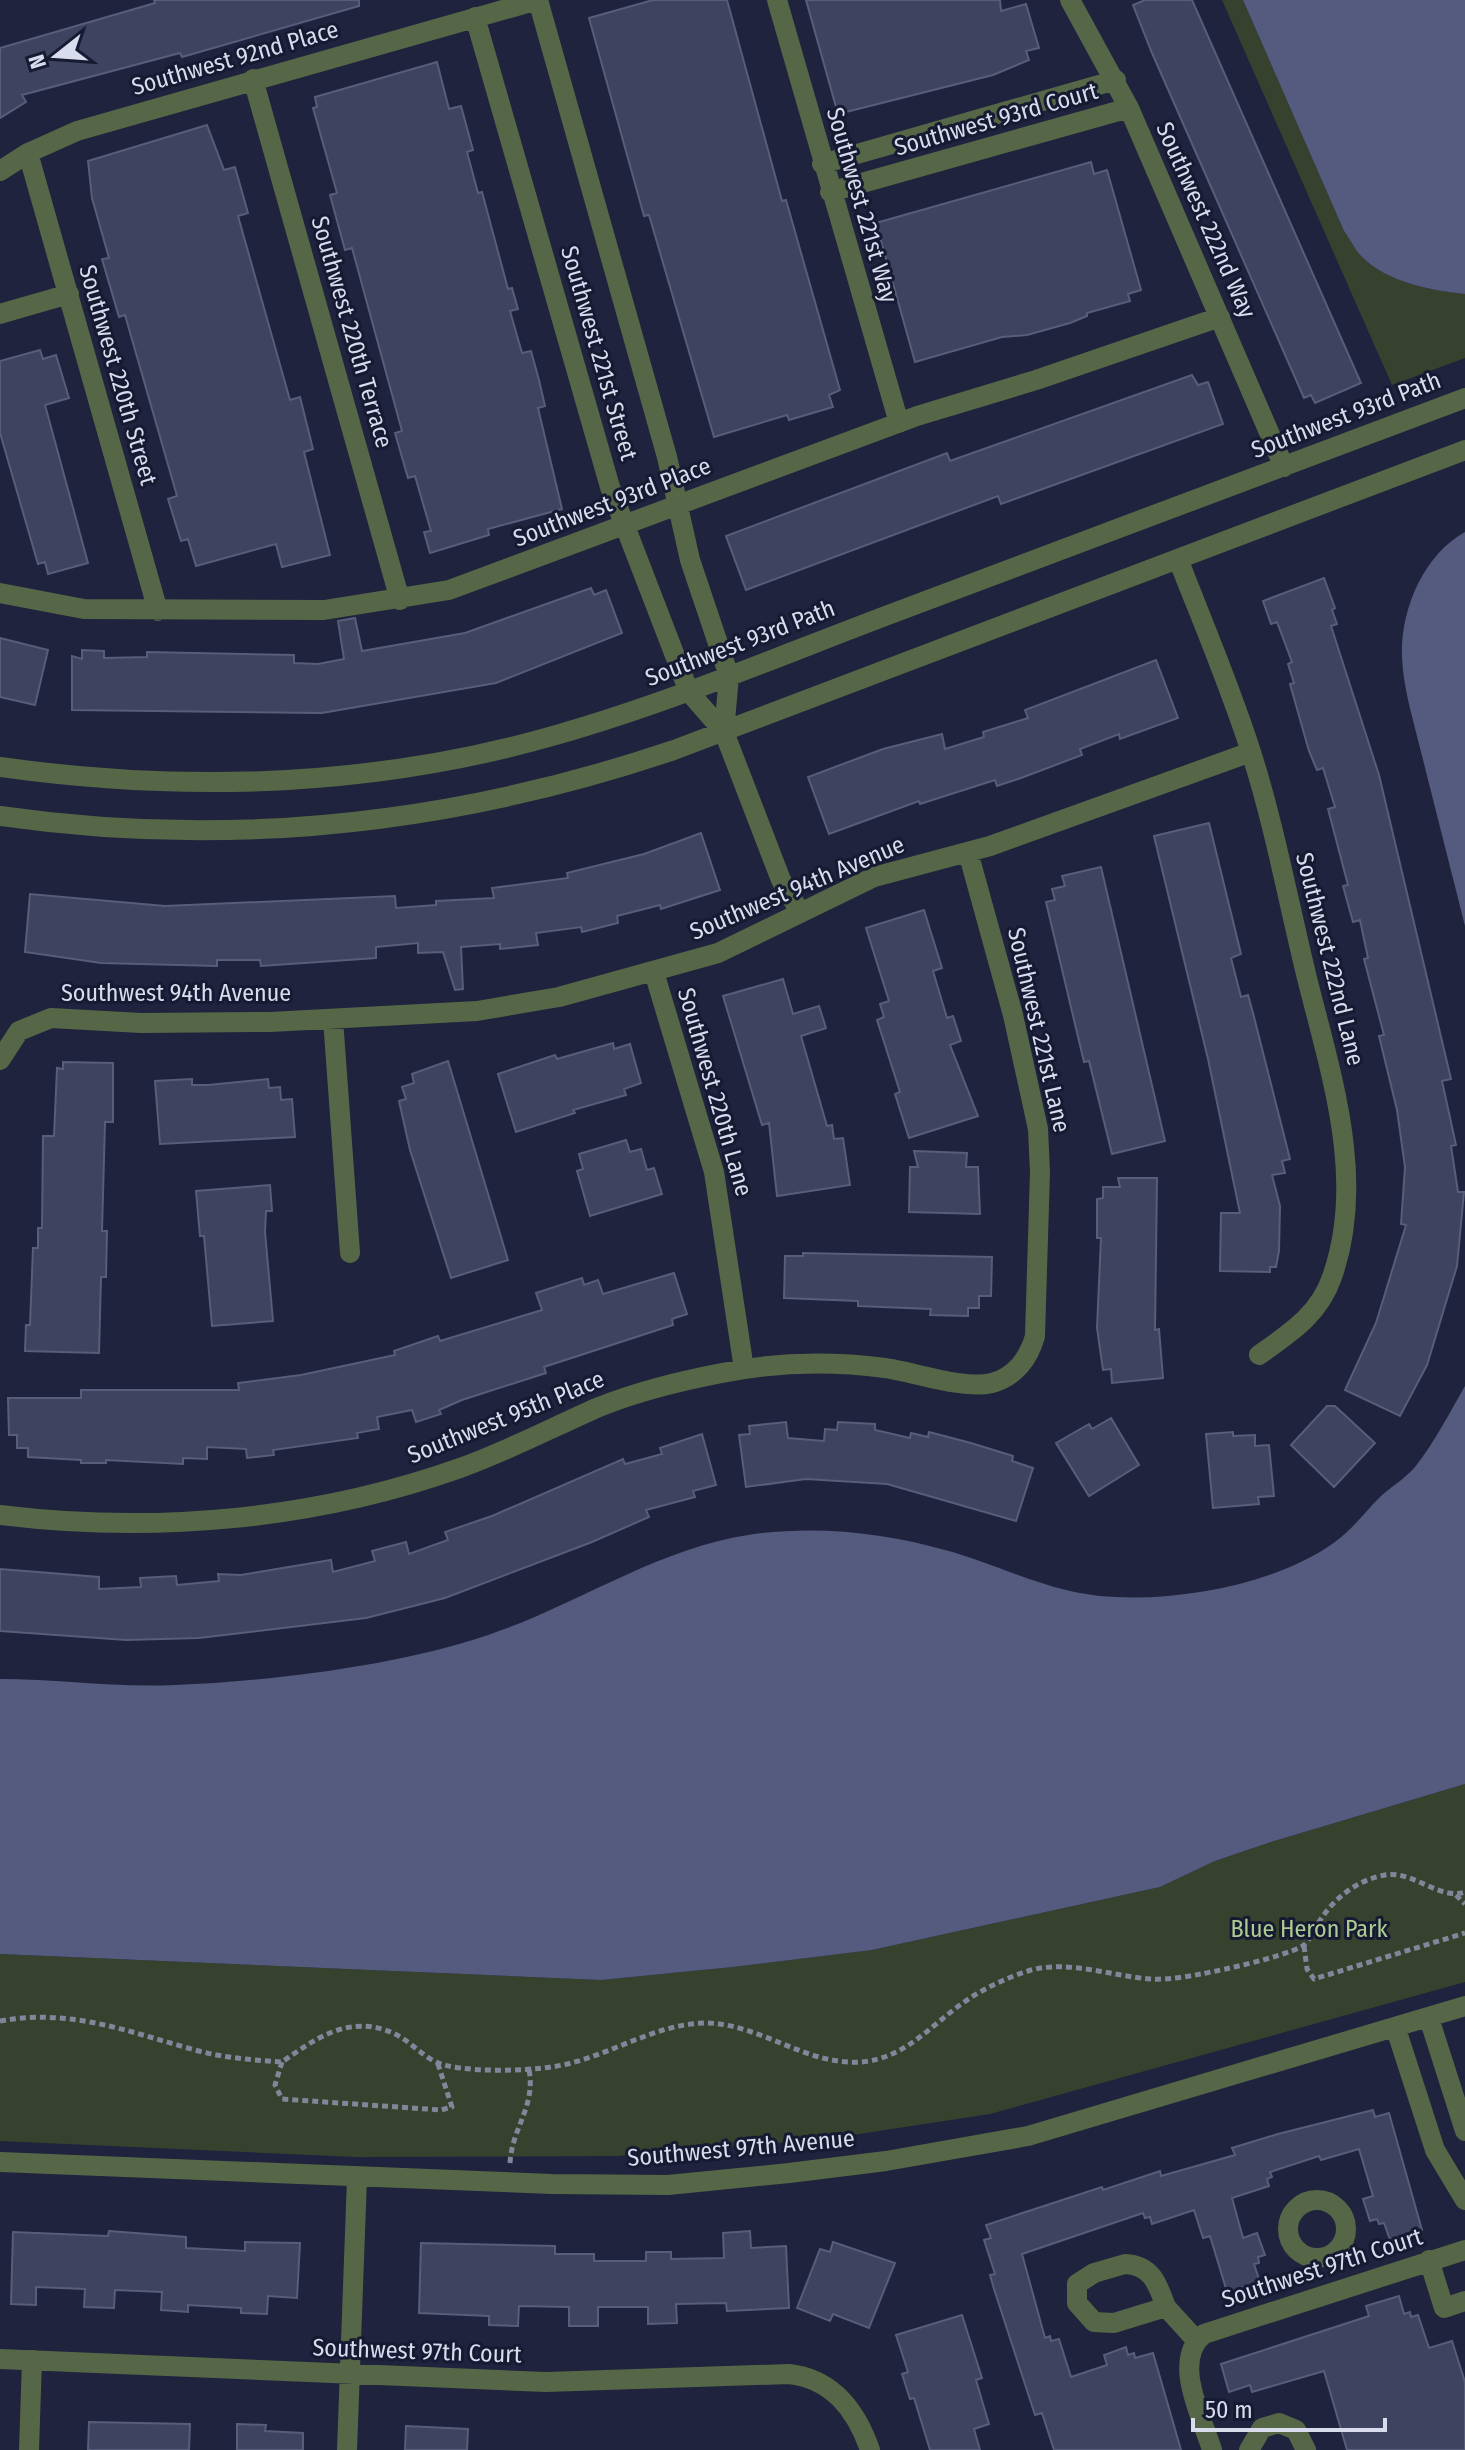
<svg xmlns="http://www.w3.org/2000/svg" width="1465" height="2450" font-family="'Fira Sans Condensed',sans-serif">
<rect width="100%" height="100%" fill="#1f233d"/>
<path fill="#37422e" d="M1222,0H1243L1344,231C1350,239 1355,250 1362,257C1387,282 1432,291 1465,294V358L1392,385Z
M1465,1784V1982L990,2114L826,2139L617,2156L356,2157L0,2141V1954L601,1980L733,1967L872,1950L1160,1887L1215,1861L1271,1842Z"/>
<path fill="#545b7e" d="M1243,0H1465V294C1432,291 1387,282 1362,257C1355,250 1350,239 1344,231Z
M1465,532V926C1450,867 1435,807 1420,748C1413,719 1403,687 1402,657C1400,611 1423,555 1465,532Z
M1465,1386V1784L1271,1842L1215,1861L1160,1887L872,1950L733,1967L601,1980L0,1954V1679C58,1679 116,1688 175,1685C271,1681 397,1666 488,1635C575,1606 656,1549 748,1535C812,1525 883,1532 945,1550C986,1561 1025,1580 1066,1590C1143,1610 1277,1589 1340,1538C1354,1527 1366,1511 1379,1498C1390,1487 1405,1479 1415,1467C1434,1443 1450,1412 1465,1386Z"/>
<path fill="#3e435f" stroke="#575d7a" stroke-width="2" d="M154,0H359V6L182,57L180,53L22,95L26,102L0,118V48L155,3Z
M653,0H727L782,201L786,200L840,390L829,395L833,407L789,420L787,415L714,437L649,215L644,216L589,18Z
M806,0H1000L1001,11L1026,4L1039,48L1026,51L1029,60L993,75L838,114Z
M1145,0H1192L1361,383L1315,403L1311,395L1304,398L1152,53L1133,5Z
M437,62L449,109L461,106L473,150L467,152L478,193L482,192L508,289L512,288L518,309L510,311L522,353L531,351L539,380L545,406L538,408L562,509L488,529L489,535L430,553L424,532L431,531L415,476L408,478L395,433L402,431L352,248L345,250L330,195L337,193L313,108L317,107L315,97Z
M207,125L224,170L235,167L248,213L238,216L290,400L300,397L313,449L304,452L330,555L282,567L276,544L196,566L188,539L181,541L168,499L177,496L125,315L119,317L102,259L109,258L92,198L88,161Z
M1091,162L1094,174L1107,170L1141,290L1128,294L1130,301L1087,313V316L1070,323L1027,335L1002,337L915,362L876,223Z
M40,350L43,359L56,355L69,398L45,405L88,563L48,574L45,562L38,564L0,433V361Z
M1192,375L1198,385L1208,382L1223,424L1001,504L998,496L746,590L726,536L947,453L950,461Z
M1324,578L1335,608L1332,610L1337,624L1331,626L1379,775L1451,1079L1442,1081L1456,1145L1451,1146L1458,1192H1464L1457,1266L1427,1365L1400,1416L1345,1390L1376,1323L1406,1225L1401,1224L1405,1167L1397,1110L1379,1036L1384,1035L1364,959L1368,958L1360,920L1353,922L1343,886L1348,885L1328,809L1335,807L1323,768L1317,770L1309,751L1290,684L1294,683L1288,664L1292,662L1277,622L1271,624L1263,601Z
M591,588L594,595L606,590L622,633L496,683L322,713L72,710V656L82,659V650L104,651V658L147,657V652L294,655V663L318,664L344,659L338,621L355,618L362,651L465,633Z
M0,638L48,650L35,705L0,697Z
M1156,660L1178,718L1120,739L1119,734L1080,749L1082,755L1021,778L997,786L995,780L920,804L919,801L829,834L808,777L883,749L942,734L945,749L984,737L983,732L1028,718L1025,710Z
M1209,823L1241,954L1231,958L1241,997L1248,995L1253,1013L1290,1159L1282,1161L1285,1173L1272,1175L1280,1206L1279,1251L1276,1267H1270V1272L1220,1271L1221,1213H1240L1208,1059L1154,836Z
M701,833L720,890L661,909L660,905L617,916L618,923L582,932L581,927L536,933L538,945L500,949V944L461,947L463,989L455,990L443,952L418,953V943L376,947V958L261,966L260,960H217V966L101,963L25,952L30,894L165,906L395,896L396,908L436,905V901L494,898L492,888L568,878L567,873L644,854Z
M1101,867L1165,1141L1112,1154L1089,1061L1084,1062L1046,902L1055,900L1052,889L1065,886L1062,876Z
M924,910L942,968L933,971L947,1018L953,1016L961,1041L950,1045L978,1116L909,1138L895,1094L900,1092L877,1020L884,1017L880,1004L889,1001L866,928Z
M783,979L793,1014L819,1006L826,1028L801,1036L827,1126L832,1125L834,1139L843,1138L850,1185L777,1196L769,1123L762,1125L723,996Z
M613,1043L614,1049L630,1044L641,1083L624,1089L626,1095L573,1110L575,1113L516,1132L498,1074L555,1055L557,1059Z
M448,1061L508,1260L451,1278L410,1150L399,1101L406,1099L402,1087L414,1083L412,1074Z
M63,1062L113,1063V1122H105L102,1231H107L106,1277H101L99,1353L25,1351L26,1325H30L33,1248H38V1228H42L43,1136H54L57,1068L63,1069Z
M192,1079V1085H208L268,1079L269,1088L280,1087L281,1100L292,1099L295,1137L160,1144L155,1081Z
M626,1140L630,1152L641,1149L647,1170L654,1168L662,1194L590,1216L577,1171L583,1169L579,1154Z
M914,1151L967,1153L966,1167H978L980,1214L909,1212L910,1167H918Z
M1118,1178H1157L1155,1330L1159,1329L1163,1378L1112,1383L1111,1369L1103,1370L1097,1328L1101,1238H1097V1199L1103,1198V1187H1120Z
M270,1185L272,1211H266L265,1232L273,1321L212,1326L204,1236H200L196,1191Z
M803,1253L992,1257L991,1296H979V1308H968V1316L930,1315L931,1309L858,1306V1301L784,1298L785,1256H803Z
M674,1273L687,1314L672,1319L673,1325L544,1367L546,1373L462,1400L439,1410L441,1414L416,1422L412,1410L377,1417L379,1429L357,1433L358,1438L273,1450L274,1455L247,1458L246,1449L207,1447V1459L183,1458V1464L106,1460V1463H81V1460L28,1457V1448H17V1435H9L8,1398H81V1390H239L238,1383L301,1375L395,1355L394,1351L438,1336L440,1341L542,1310L536,1293L582,1278L584,1285L598,1280L603,1294Z
M1327,1406H1335L1375,1443L1334,1487L1291,1445Z
M1111,1418L1139,1465L1089,1496L1056,1443L1089,1424L1092,1429Z
M786,1422L788,1438L824,1441L825,1429L837,1430L838,1422L875,1424V1430L910,1438L911,1433L928,1437L929,1432L971,1443L1013,1456L1012,1461L1033,1468L1016,1521L887,1484L806,1479L746,1487L739,1435L750,1434L749,1426Z
M1233,1432V1436L1255,1435V1446L1269,1445L1274,1496L1258,1497L1259,1504L1213,1508L1206,1434Z
M702,1434L716,1485L693,1491L695,1497L646,1510L649,1517L592,1542L445,1598L366,1618L199,1638L126,1640L0,1631V1569L99,1577V1589L141,1587L140,1578L176,1576L177,1585L219,1581L218,1574L241,1575L331,1560L333,1572L375,1561L372,1551L406,1542L409,1554L448,1540L445,1532L492,1516L623,1459L625,1464L662,1454L660,1448Z
M1373,2110L1375,2117L1389,2113L1422,2230L1390,2240L1384,2223L1379,2224L1377,2219L1370,2221L1363,2199L1373,2196L1359,2149L1321,2160L1319,2156L1270,2172L1272,2177L1267,2179L1269,2186L1232,2198L1243,2238L1257,2233L1265,2255L1258,2257L1259,2263L1254,2264L1260,2282L1227,2292L1210,2236L1203,2238L1194,2210L1152,2224L1150,2217L1145,2218L1143,2213L1022,2254L1045,2338L1050,2336L1051,2341L1059,2339L1071,2377L1107,2365L1104,2355L1126,2347L1128,2355L1134,2353L1135,2358L1153,2353L1181,2450H1054L1042,2413L1035,2415L994,2289L990,2275L995,2274L984,2240L991,2238L986,2225L1102,2187L1103,2190L1160,2171L1161,2176L1235,2155L1232,2148L1278,2134Z
M109,2231L186,2237V2248L245,2251V2242L300,2243L297,2298L268,2296L267,2314L241,2313V2308L188,2305V2312L161,2310L162,2292L115,2290L114,2308L84,2307L85,2289L36,2287V2305L11,2304L13,2232L108,2236Z
M750,2231L751,2248L786,2246L789,2308L727,2311L726,2303L676,2304L677,2323L648,2324V2307H598V2326H569V2307L519,2306L518,2326L489,2325V2316L419,2313L421,2243L555,2246V2254H594V2261H646V2252H671V2259L724,2258L723,2233Z
M833,2242L895,2263L869,2328L833,2314L830,2321L797,2308L820,2249L830,2252Z
M1399,2296L1404,2314L1410,2312L1411,2317L1418,2315L1429,2348L1452,2341L1465,2382V2450H1347L1324,2371L1252,2392L1250,2385L1229,2392L1221,2364L1369,2316L1366,2306Z
M962,2315L982,2378L976,2380L989,2424L974,2429L980,2450H930L914,2398L910,2399L902,2374L908,2372L896,2335Z
M89,2422L190,2424L189,2450H88Z
M237,2424L266,2425L265,2431L303,2433V2450H237Z
M406,2426L468,2429L467,2450H405Z"/>
<g fill="none" stroke-linecap="round" stroke-linejoin="round">
<path stroke="#82869b" stroke-width="5" stroke-dasharray="6 4" stroke-linecap="butt" d="M1456,1895L1465,1904
M1304,1946L1307,1969L1314,1979L1465,1933
M0,2021C71,2008 129,2032 195,2050C224,2058 253,2060 282,2062C316,2038 350,2014 393,2033C409,2040 421,2055 436,2062C459,2073 526,2071 551,2067C604,2060 652,2024 705,2023C759,2023 807,2066 861,2062C908,2058 933,2022 970,1998C987,1987 1009,1977 1028,1971C1066,1959 1111,1976 1150,1979C1166,1980 1185,1977 1201,1974C1227,1969 1278,1958 1301,1947C1309,1943 1314,1930 1319,1922C1334,1898 1357,1880 1385,1875C1413,1870 1440,1901 1465,1892
M282,2062L275,2085L282,2099L441,2110L452,2107L438,2064
M510,2163C512,2127 536,2107 529,2069"/>
<path stroke="#566747" stroke-width="20" d="M538,0L667,457L690,560L729,676L724,732
M777,0L899,423
M1070,0L1129,108L1284,467
M475,17L610,487L689,692L724,732L781,880L800,912
M253,79L400,600
M28,153L158,611
M822,164L1116,80
M0,171L28,153L77,131L538,0
M830,192L1129,108
M0,314L69,294
M1178,559C1203,623 1230,686 1251,752C1274,824 1288,900 1306,974C1330,1072 1367,1178 1332,1277C1319,1315 1290,1333 1259,1355
M0,593L84,609L324,610L449,590L917,416L1036,380L1220,317
M0,767C186,793 375,787 556,735C672,702 784,654 896,612C1086,541 1275,469 1465,398
M0,816C229,849 455,824 674,750L1465,450
M654,972L714,1172L744,1369
M333,1019L350,1253
M0,1060L19,1031L51,1018L141,1023L270,1022L477,1011L559,997L718,953L874,877L990,846L1251,752
M0,1515C154,1534 314,1520 460,1468C508,1451 553,1427 599,1407C639,1391 680,1381 722,1373C776,1362 830,1361 885,1368C914,1372 964,1390 992,1383C1015,1377 1029,1358 1035,1336L1040,1172L1038,1129L1013,1015L968,852
M1429,2018L1465,2131
M1396,2029L1435,2150L1465,2200
M0,2162L552,2184L668,2185L789,2173L886,2161L1028,2136L1465,2006
M1288 2229a29 29 0 1 1 58 0a29 29 0 1 1-58 0Z
M1429,2260L1444,2308L1465,2301
M1125,2264C1152,2265 1158,2285 1166,2307L1114,2323L1094,2322L1077,2303V2284L1094,2273Z
M1166,2307L1196,2340
M0,2359L546,2382L789,2374C833,2379 856,2410 870,2450
M29,2450L32,2360
M347,2450L357,2178
M1212,2450C1202,2417 1171,2360 1204,2334L1465,2250
M1249,2450L1262,2428L1279,2423L1296,2430L1306,2450"/>
</g>
<g text-anchor="middle" stroke-width="6" stroke-linejoin="round" paint-order="stroke">
<g font-size="24" fill="#d8dced" stroke="#161a32">
<text transform="translate(235 58) rotate(-16)" y="8">Southwest 92nd Place</text>
<text transform="translate(996 119) rotate(-16)" y="8">Southwest 93rd Court</text>
<text transform="translate(862 205) rotate(74)" y="8">Southwest 221st Way</text>
<text transform="translate(1206 220) rotate(66)" y="8">Southwest 222nd Way</text>
<text transform="translate(352 332) rotate(74)" y="8">Southwest 220th Terrace</text>
<text transform="translate(599 353) rotate(74)" y="8">Southwest 221st Street</text>
<text transform="translate(118 375) rotate(74)" y="8">Southwest 220th Street</text>
<text transform="translate(1346 415) rotate(-21)" y="8">Southwest 93rd Path</text>
<text transform="translate(612 502) rotate(-21)" y="8">Southwest 93rd Place</text>
<text transform="translate(740 643) rotate(-21)" y="8">Southwest 93rd Path</text>
<text transform="translate(797 888) rotate(-23)" y="8">Southwest 94th Avenue</text>
<text transform="translate(1330 959) rotate(76)" y="8">Southwest 222nd Lane</text>
<text x="176" y="1001">Southwest 94th Avenue</text>
<text transform="translate(1039 1030) rotate(77)" y="8">Southwest 221st Lane</text>
<text transform="translate(715 1092) rotate(74)" y="8">Southwest 220th Lane</text>
<text transform="translate(506 1417) rotate(-22)" y="8">Southwest 95th Place</text>
<text transform="translate(741 2148) rotate(-5)" y="8">Southwest 97th Avenue</text>
<text transform="translate(1322 2268) rotate(-18)" y="8">Southwest 97th Court</text>
<text transform="translate(417 2351) rotate(2)" y="8">Southwest 97th Court</text>
</g>
<g font-size="24" fill="#accc91" stroke="#161a32">
<text x="1309" y="1937">Blue Heron Park</text>
</g>
</g>
<g transform="translate(56 56) rotate(253)" stroke="#161a32" stroke-width="6" paint-order="stroke">
<path d="M0-6L14 30L0 20L-14 30Z" fill="#d8dced"/>
<text y="-12" font-size="22" font-weight="bold" text-anchor="middle" fill="#d8dced">N</text>
</g>
<path d="M1193 2418v12h192v-12" fill="none" stroke="#d8dced" stroke-width="4"/>
<text x="1205" y="2418" font-size="24" fill="#d8dced" stroke="#161a32" stroke-width="6" paint-order="stroke">50 m</text>
</svg>
